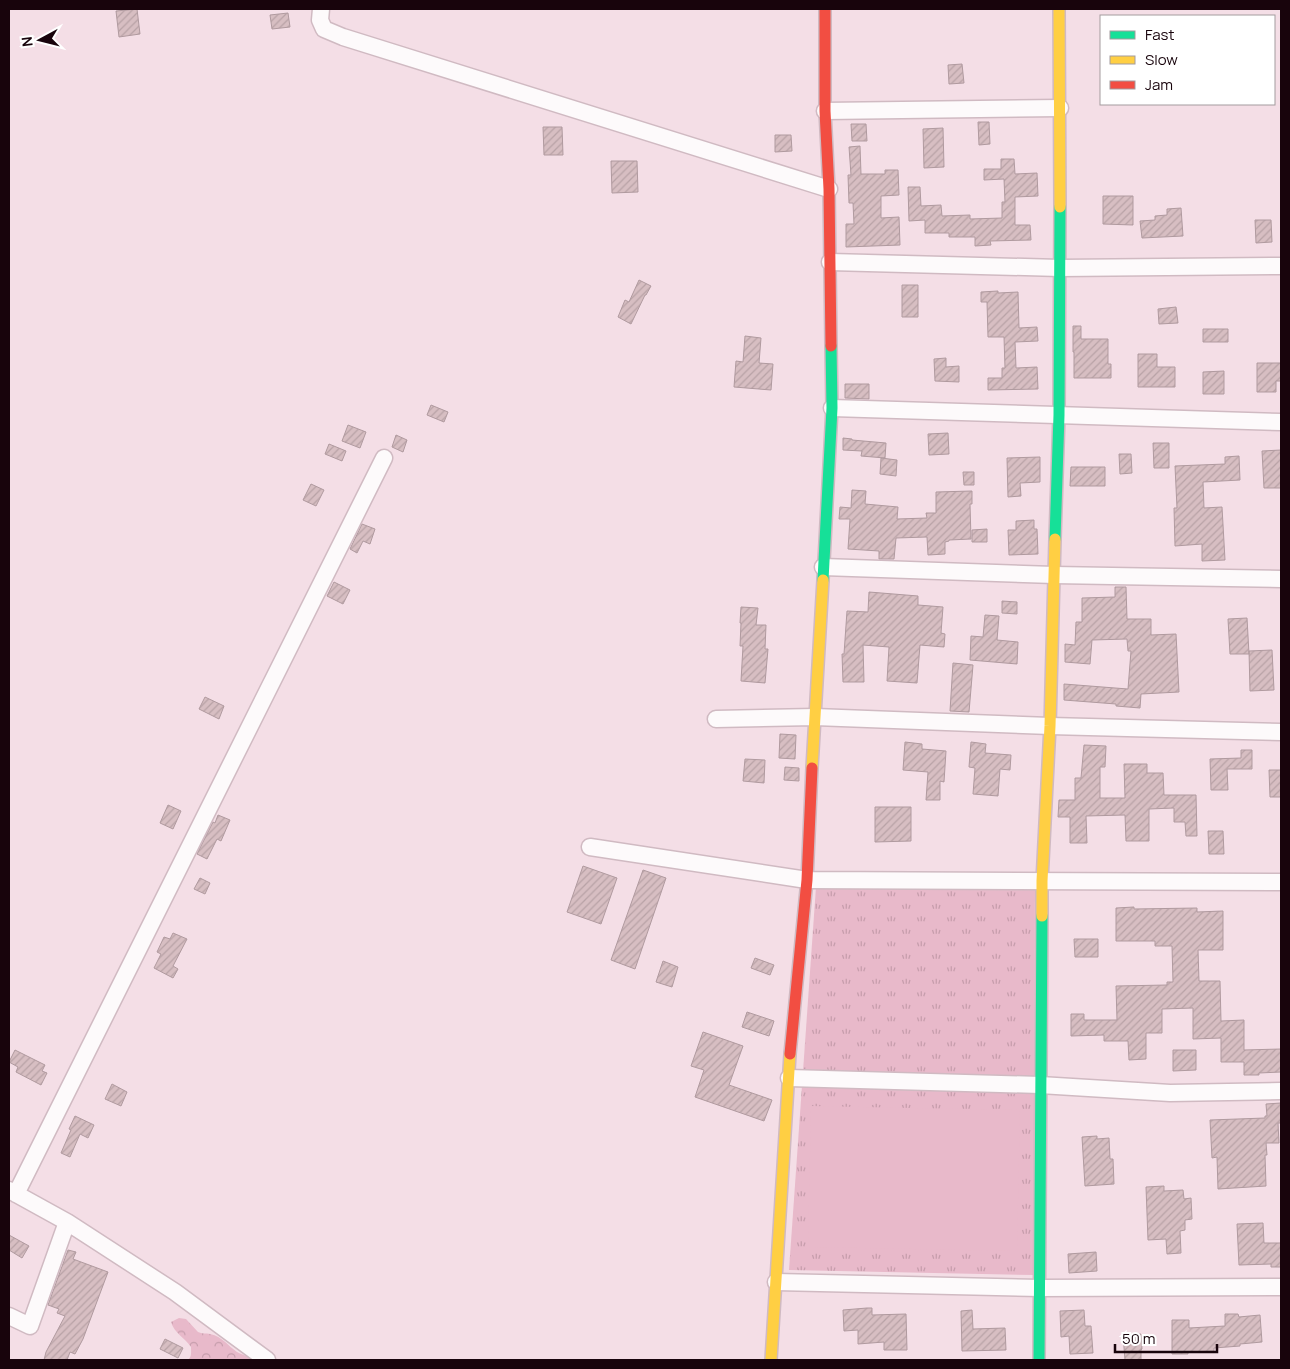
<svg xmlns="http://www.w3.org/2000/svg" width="1290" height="1369" font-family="Manrope,sans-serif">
<defs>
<pattern id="forest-crowns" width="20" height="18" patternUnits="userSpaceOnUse" patternTransform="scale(1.25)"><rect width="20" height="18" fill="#e8b9ca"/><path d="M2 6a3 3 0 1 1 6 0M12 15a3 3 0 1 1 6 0" fill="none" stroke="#c69dac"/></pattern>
<pattern id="park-tufts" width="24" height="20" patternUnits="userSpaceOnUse" patternTransform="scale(1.25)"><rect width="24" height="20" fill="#e8b9ca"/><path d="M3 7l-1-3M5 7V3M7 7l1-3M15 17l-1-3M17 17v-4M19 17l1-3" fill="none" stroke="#c69dac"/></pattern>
<pattern id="building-hatch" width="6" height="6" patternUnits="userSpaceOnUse" patternTransform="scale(1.25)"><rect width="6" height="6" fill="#d7bec2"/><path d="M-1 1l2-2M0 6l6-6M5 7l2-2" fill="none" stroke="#b8a2a6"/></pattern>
</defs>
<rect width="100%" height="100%" fill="#f4dee6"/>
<path fill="url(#forest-crowns)" d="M179,1318L186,1319L198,1332C202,1334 206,1333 210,1334C223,1337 227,1345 237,1352C242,1355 249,1356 255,1360H188C192,1356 191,1353 191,1347C185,1338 174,1333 171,1322Z"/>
<path fill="url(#park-tufts)" d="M816,887L1035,890L1034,1275L789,1270Z"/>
<path fill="#e8b9ca" d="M811,1106L1020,1110L1017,1251L808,1247Z"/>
<path fill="url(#building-hatch)" stroke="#b09a9f" d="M137,9L140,34L119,37L116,11Z
M288,13L290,27L272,29L270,15Z
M962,64L964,83L949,84L948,65Z
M978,122H989L990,144L979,145Z
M851,124H866L867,141H852Z
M543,127H562L563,155H544Z
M943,128L944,167L924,168L923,129Z
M775,135H791L792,151L775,152Z
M860,146L861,174H885V170H898L899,195L881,196V218L899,217L900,245L846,247V224H854L853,203H849L848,175H851L849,147Z
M1001,159H1014L1015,174L1037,173L1038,196L1015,197V225H1030L1031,240L990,241L991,245L975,246V237H949V233H925V220L909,221L908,187H920L921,206L941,205L942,216L970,215V219L1002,218V202H1005L1004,179L984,180V169H1001Z
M611,161H637L638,192L612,193Z
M1103,196H1133V225L1103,224Z
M1181,208L1183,236L1142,238L1140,221L1155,220V216L1167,215V209Z
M1255,220H1271L1272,242L1256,243Z
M639,280L651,286L646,295H645L631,324L618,317L625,300L629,302Z
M902,285H918V317H902Z
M998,291V293L1018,292L1019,328L1037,327L1038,341L1015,342L1016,368L1037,367L1038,389L988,390V378H1002V368H1005L1004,337H988L987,302H981V292Z
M1176,307L1178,323L1159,324L1158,309Z
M1073,326H1081V339H1108V364H1111V378H1074V352H1073Z
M1203,329H1228V342H1203Z
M745,336L761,338L759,363L773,364L771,390L734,387L736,361L743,362Z
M1138,354H1157V367H1175V387H1138Z
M946,358V367L959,366V382L935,381L934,359Z
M1257,363H1281V381H1276V392H1257Z
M1224,371V394H1203V372Z
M845,384H869V399L845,398Z
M431,405L448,412L444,422L427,415Z
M348,425L366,432L360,448L342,441Z
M948,433L949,454L929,455L928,434Z
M396,435L407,440L403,452L392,447Z
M843,438L852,439V440L886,443L885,458L861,456L862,451L843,450Z
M1153,443H1169V468H1154Z
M329,444L346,451L342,461L325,454Z
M1281,450V488H1264L1262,451Z
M1119,454H1131L1132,473L1120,474Z
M1239,456L1240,480L1203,482L1204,508L1222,507L1225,560L1202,561V544L1175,546L1174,508H1177L1175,466L1225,464V457Z
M1040,457V482L1020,483L1021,496L1008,497L1007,458Z
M881,458L897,460L896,476L880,474Z
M1071,467H1105V486H1070Z
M963,472H974V485H964Z
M311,484L324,490L316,506L303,500Z
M852,490L866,491L865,504L898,507L897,519L927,518L926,513H936V492L972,491V504H970L971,539L949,540V541L945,542V554L928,555L927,537L896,538L894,559H879V551L848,549L850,519H839L840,507L851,508Z
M1034,520V529H1037L1038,554L1009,555L1008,530H1016V521Z
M362,524L375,529L370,544L363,541L357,553L350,549Z
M987,529V542H972V530Z
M334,582L350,590L343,604L327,596Z
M1115,587H1126L1127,619H1151V635L1176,634L1179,692L1141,694L1140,708L1116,706V704L1064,700V684L1128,689L1131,651H1128L1127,639L1092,640L1090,664L1065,662V644L1075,645L1076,622H1082V598L1115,597Z
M869,592L918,596V605L943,607L941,633L945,634L944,647L920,645L917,683L887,681L889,647L863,645L864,682H843L842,654H844L847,611L868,612Z
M1002,601L1017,602V614L1002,613Z
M741,607L758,608L756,625H766L765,649H768L765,683L741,681L743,646H740L741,623H740Z
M985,615L999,616L997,640L1018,642L1017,664L970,660L971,636L983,637Z
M1247,618L1249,654H1230L1228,619Z
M1272,650L1274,690L1250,691L1249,651Z
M953,663L973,665L969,712L950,711Z
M205,697L224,706L219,719L199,709Z
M780,734L796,735L795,759L779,758Z
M905,742L922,744V749L946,751L944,782L940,781V800H926L928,772L903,770Z
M971,742L986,744L985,753L1011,755L1010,770L1000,769L998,796L973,794L975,768L969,767Z
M1084,745L1106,746L1105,767H1100V798H1125L1124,764H1147V773H1163L1164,795H1196L1197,836H1186L1185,822H1174V808L1149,809V841H1126L1125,815L1086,816L1087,843H1070V817H1058L1059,800H1075V778H1081Z
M1241,750H1252V769H1227L1228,790H1211L1210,759L1241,758Z
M745,759L765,760L764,783L743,781Z
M785,767L799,768V781L784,780Z
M1269,770H1281V797H1270Z
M168,805L181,811L173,829L160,823Z
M875,807H911V841L875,842Z
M218,815L230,820L221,841L217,839L207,859L197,854L213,822L215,823Z
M1208,831H1223L1224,854H1209Z
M583,866L617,878L601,924L567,912Z
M643,870L666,878L635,969L611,960Z
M200,878L210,883L205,894L194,889Z
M1134,907V909L1197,908V912L1223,911V950H1198L1199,981H1220L1221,1021L1244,1020V1050L1281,1049V1072L1259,1073V1075H1244V1062H1221V1038L1193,1039V1008L1162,1009V1033H1146V1059L1129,1060L1128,1041H1104V1035L1071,1036V1014H1084V1020H1117L1116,986L1167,985V982H1173L1172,946H1155V941H1116V908Z
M173,933L187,939L173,966L178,969L173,978L154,968L161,954L157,952L164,937L170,939Z
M1074,939H1098V957H1075Z
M755,958L774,965L770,975L751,968Z
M663,961L678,967L672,987L656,982Z
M747,1012L774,1021L769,1036L742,1027Z
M703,1032L743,1046L729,1085L772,1100L764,1121L695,1097L704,1070L691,1066Z
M15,1050L45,1065L42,1071L47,1073L41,1085L16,1072L18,1067L9,1062Z
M1173,1050H1196V1070L1173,1071Z
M112,1084L127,1092L121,1106L105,1099Z
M1281,1103V1123H1278L1279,1143H1266L1267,1155H1265L1266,1186L1218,1189L1217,1157L1212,1158L1210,1120L1265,1118V1116H1267L1266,1104Z
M75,1116L94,1125L88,1138L80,1134L70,1157L61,1153L71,1130L69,1129Z
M1097,1136V1139L1109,1138L1110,1159H1113L1114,1184L1085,1186L1082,1137Z
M1164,1186V1191L1183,1190L1184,1199L1191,1198L1192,1219L1185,1220V1230L1180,1231L1181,1253L1167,1254L1166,1239L1148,1240L1146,1187Z
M1263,1223L1264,1243H1281V1267H1271V1264L1239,1265L1237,1224Z
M9,1235L29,1246L22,1258L9,1250Z
M68,1250L76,1252L73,1259L108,1272L83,1339L75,1354L70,1352L67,1360H44L46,1352L65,1316L57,1313L59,1309L48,1305Z
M1096,1252L1097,1271L1069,1273L1068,1254Z
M867,1308H872V1315L906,1314L907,1350H884V1342L858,1344V1330L844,1331L843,1310Z
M972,1310L973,1329L1005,1328L1006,1350L962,1351L961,1311Z
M1084,1310L1085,1326H1091L1093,1353L1070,1354L1069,1336L1061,1337L1060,1311Z
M1225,1314H1238L1239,1317L1260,1315L1262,1342L1240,1344V1346L1214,1348V1351L1188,1352V1354H1172V1320H1189V1328L1225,1326Z
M1141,1334L1142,1349L1141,1350V1360H1125L1123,1335Z
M165,1339L183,1348L178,1358L160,1349Z"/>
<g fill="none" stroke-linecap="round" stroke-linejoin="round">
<g stroke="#d0bac2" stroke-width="19">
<path id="street" d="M321,9L320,20L324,29L343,37L829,189
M825,111L1060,108
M830,262L1060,268L1281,266
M832,408L1281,422
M823,567L1054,575L1281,579
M716,719L815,717L1050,726L1281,732
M590,847L807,880L1281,882
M789,1078L1040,1085L1170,1093L1281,1091
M9,1190L67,1222L175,1292L267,1360
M16,1194L384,458
M776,1282L1040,1288L1281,1287
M9,1316L30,1326L67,1222"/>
</g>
<g stroke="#d0bac2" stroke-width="14">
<path id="fast" d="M1055,539L1059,415L1060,207
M823,580L832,408L831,346
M1039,1360L1042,916"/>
</g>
<g stroke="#d0bac2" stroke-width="14">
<path id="slow" d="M1059,9L1060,207
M812,768L823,580
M1042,916V881L1050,726L1055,539
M771,1360L790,1054"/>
</g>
<g stroke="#d0bac2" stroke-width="14">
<path id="jam" d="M825,9V111L829,189L831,346
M790,1054L807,880L812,768"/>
</g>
<use href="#street" stroke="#fdfafb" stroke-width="16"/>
<use href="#fast" stroke="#16e098" stroke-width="11"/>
<use href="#slow" stroke="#ffcf43" stroke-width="11"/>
<use href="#jam" stroke="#f24e42" stroke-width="11"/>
</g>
<rect width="1290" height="1369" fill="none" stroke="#18040c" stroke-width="20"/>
<rect x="1100" y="15" width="175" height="90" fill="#ffffff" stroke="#a39b9e"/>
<rect x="1110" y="31" width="25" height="8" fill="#16e098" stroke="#a39b9e"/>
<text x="1145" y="40" font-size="15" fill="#18040c">Fast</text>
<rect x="1110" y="56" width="25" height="8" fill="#ffcf43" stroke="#a39b9e"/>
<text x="1145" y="65" font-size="15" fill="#18040c">Slow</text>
<rect x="1110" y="81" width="25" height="8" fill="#f24e42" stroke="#a39b9e"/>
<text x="1145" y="90" font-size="15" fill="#18040c">Jam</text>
<g transform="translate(40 40) rotate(263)" stroke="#ffffff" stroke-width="4" paint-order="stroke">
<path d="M0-4L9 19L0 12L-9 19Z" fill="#18040c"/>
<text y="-8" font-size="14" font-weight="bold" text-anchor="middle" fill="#18040c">N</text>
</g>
<path d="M1115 1344v8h102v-8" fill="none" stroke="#18040c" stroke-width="2.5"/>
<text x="1122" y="1344" font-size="15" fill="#18040c" stroke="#ffffff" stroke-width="4" paint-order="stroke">50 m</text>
</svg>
